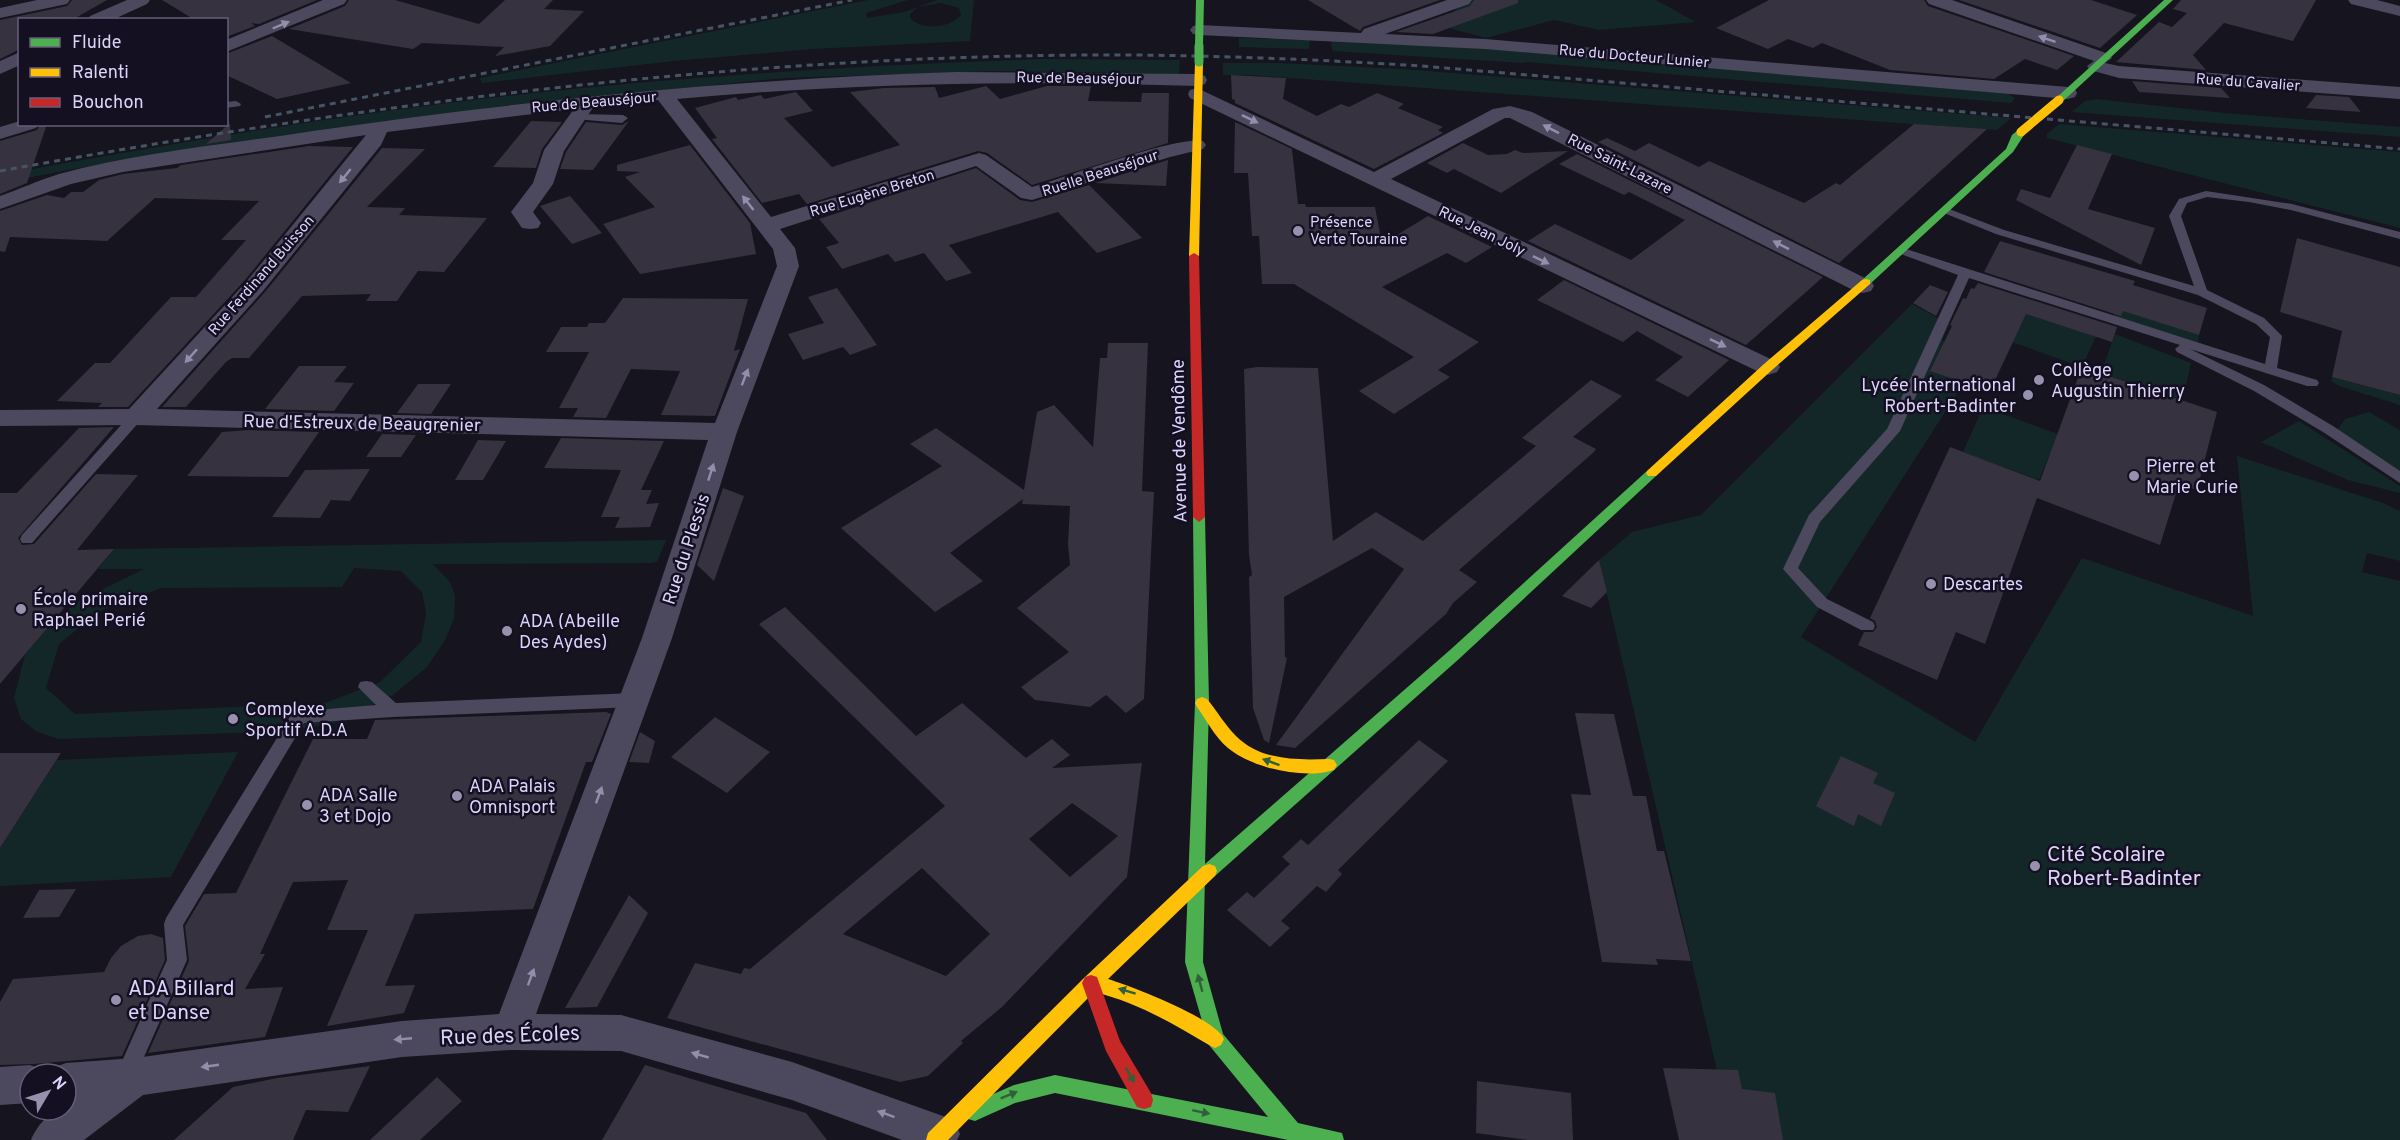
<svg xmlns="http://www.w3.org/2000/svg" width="2400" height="1140" font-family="Overpass,sans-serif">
<rect width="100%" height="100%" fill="#16141e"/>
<path fill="#132729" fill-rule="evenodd" d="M868,0H908L866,13L867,18L904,12L937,0H974L970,41L813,49L674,61L482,83L480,78ZM941,3L959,8L961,15C950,28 922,31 910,18V14L918,7Z
M1472,0H1656L1696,22L1599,30L1554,20L1486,38L1445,27L1458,5Z
M1239,38L1310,40L1309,49L1239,47Z
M1332,40L1427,44L2007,93L2015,98L2011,103L1527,62L1522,63L1333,51L1331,46Z
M1044,59L1180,60L1179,74L994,71L784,78L506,106L101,164L0,183V175C168,144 337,115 507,96C686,76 864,65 1044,59Z
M1223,63H1279L1403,69L2011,118L1997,130L1926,125L1250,75H1223Z
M2096,99L2225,113L2400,127V137L2072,112L2085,101Z
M2059,124L2400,152V228L2047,138V134Z
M1912,304L1949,324L1942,340L1981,356L1801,637L1975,742L2082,558L2253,616L2237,456L2383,503L2400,511V561L2367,553L2362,572L2400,581V1140H1733L1599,560L1632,532L1701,515Z
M2116,306L2199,335L2198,343L2113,316Z
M2026,314L2096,336L2082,367L2012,342Z
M2115,334L2191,363L2183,400L2101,373Z
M2332,377L2400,395V405L2339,386L2331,381Z
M1983,407L2058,434L2039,480L1963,452Z
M2369,412L2400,430V474L2336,432L2345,419Z
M2299,421L2400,486V493L2348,480L2261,442Z
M666,540L657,562L650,563L433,564L450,582L455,595L454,618L445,640L427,667L393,695L334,723L289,731L59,739L37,732L21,719L14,698L25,655L47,628L77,602L144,569H98L114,549ZM354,568L401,571L422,592L426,613L421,642L380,682L325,703L75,714L46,688L59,644L100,611L161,588L342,587Z
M238,752L171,877L0,886V848L57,760Z"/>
<path fill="#363240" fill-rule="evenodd" d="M72,0H107L72,20H20V49L0,59V20L67,6Z
M162,0H317L259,24L251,23L255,26L226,37V20H195Z
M349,0H395L479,24L505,0H553L544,9L584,11L550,46L495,56L504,47L422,43L413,49L289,29L345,6Z
M1308,0H1440L1363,27L1360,31Z
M1474,0H1518V3L1433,34L1396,32L1470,6Z
M1769,0H1924L1928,6L2074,56L2057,70L2025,59L1994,79L1890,70L1822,43L1813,48L1788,39L1768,49L1716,28Z
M1959,0H2091L2137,15L2100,48Z
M2181,0H2316L2293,41L2224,23L2193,55L2206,70L2116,62L2159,22L2172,27L2187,13L2173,9Z
M272,36L351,83L277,99L226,75V54Z
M1231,75L1286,78L1283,99L1317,116L1341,104L1349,107L1377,93L1404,104L1398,108L1443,127L1438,130L1443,133L1374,169L1235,103V100L1232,99Z
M2132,81L2221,88L2230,98L2139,92Z
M986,86L1000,99L1047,86H1091L1088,101L1141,102L1142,93H1169L1168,143L1032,185L987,153L978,151L807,204L799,194L762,203L712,139L717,138L695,108L736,97L738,100L761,95L764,99L796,92L813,111L784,118L832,167L900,145L850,92L884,88L935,87L939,98Z
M2316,95L2349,97L2361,112L2306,108Z
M531,121L562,122L542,149L536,168L493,167Z
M629,121L593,170L560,169L566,152L586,122L622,125Z
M1235,122L1292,149L1298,204H1305L1306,207H1375L1382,244L1428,216L1492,247L1466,263L1447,253L1382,287L1479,342L1438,370L1450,377L1394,414L1359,391L1414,357L1294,284H1262L1259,236H1252L1248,173H1234Z
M230,123L231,140L206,144Z
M40,124H47L27,183L0,194V141L37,130Z
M1914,124L1987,129L1839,263L1598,142L1607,138L1635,151L1649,143L1699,167L1709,161L1804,203L1836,183L1840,185Z
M1463,143L1488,155L1507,154L1515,150L1523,153L1568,151L1501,193L1454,169L1447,173L1427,163Z
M690,145L750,223L756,254L640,274L603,224L655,207L625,177L640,172L617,171V165Z
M2077,145L2112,154L2088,209L2155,228L2141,265L2016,200L2021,189L2050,198Z
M309,146L353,147L245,280L128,407H98L102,403L57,401L95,363H110L171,297H196L246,240H221L259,201L155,198L107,241L10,237L5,252L0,251V211L47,195L64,198L71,192H83L99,180L123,174L177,168L181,165Z
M382,148L425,149L367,207L405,208L399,215L487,218L444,272L418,271L397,301H366L371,294L302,296L249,358H232L226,362L186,407H162L265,292Z
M1577,154L1823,277L1746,345L1528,241L1555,224L1631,260L1685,220L1629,192L1624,195L1559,164Z
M1168,160L1166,186L1095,183Z
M976,168L1020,200L1032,202L1089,185L1142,238L1097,253L1058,212L949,245L972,273L946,281L924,253L895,262L888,254L842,269L826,247L839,243L819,219Z
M570,196L602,233L572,244L540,206Z
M2297,238L2400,267V395L2332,377L2342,331L2280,312Z
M2000,241L2135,281L2133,285L2207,308L2199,335L2123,311L2121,316L1984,272Z
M1564,280L1729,360L1688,397L1655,380L1683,357L1637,331L1623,342L1537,300Z
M1978,283L2117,327L2112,342L2026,314L1990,391L1930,371L1952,326L1950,325L1963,298L1966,299L1971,288L1974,289Z
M1930,285L1948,292L1936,316L1913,303Z
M837,288L877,345L850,355L843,347L803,360L788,334L824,323L808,297Z
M623,298L748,299L734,351L740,349L715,416L661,415L680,371L631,369L606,418L573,417L578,408H559L589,352H546L561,327H587L589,323H605Z
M1108,343H1148L1142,491L1154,492L1144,699L1126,713L1106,695L1090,707L1035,700L1021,687L1069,652L1017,608L1070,565L1068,544L1070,506L1022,504L1023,499L950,553L983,581L935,612L841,528L942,466L910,444L936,428L1024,490L1037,412L1054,405L1093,447L1100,358H1107Z
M299,366H347L334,382L354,383L334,411L265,409Z
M1257,367L1318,368L1333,541L1376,512L1423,541L1536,446L1522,438L1591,380L1622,396L1573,437L1596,449L1594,452L1459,570L1477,582L1453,603L1446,614L1295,748L1276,745L1404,569L1372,548L1284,597L1285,657L1287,658L1269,743L1264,740L1253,708L1249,577L1252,575L1249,555L1244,369Z
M2082,367L2217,412L2197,490L2179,484L2160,545L2037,498L1985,644L1956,632L1937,680L1858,645L1864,632H1873L1877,627L1875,621L1870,618L1950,447L2040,481Z
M418,384H451L431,414L397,413Z
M114,427L18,538L22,545L34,544L96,474L138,475L77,550L114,549L0,684V493H17L79,428Z
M249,430L319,432L288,477L187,476L222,432Z
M382,434L416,435L401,457H366Z
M561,438L664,441L641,490H652L646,504L659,503L650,527L615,528L620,517H601L621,470L544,468Z
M478,440L506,441L483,480H455Z
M370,469L350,501L331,500L320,518L272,517L305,470Z
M723,488L744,496L714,581L697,565Z
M1599,560L1607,592L1591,608L1562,596Z
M785,607L916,736L962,703L1026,758L1052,739L1070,755L1052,768L1142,763L1127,877L1002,1007L961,1041L963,1043L928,1076L900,1082L667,1018L695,963L741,974L744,968L750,969L945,806L759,624ZM1072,803L1118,836L1070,877L1029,839ZM922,868L990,934L946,976L843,934Z
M606,712L611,714L592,762H586L533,909L415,914L385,986L415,985L404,1013L327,1026L368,930H327L348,880L293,882L260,954H265L245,989L283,987L265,1037L148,1053L189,961L185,926L204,894L236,893L313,739H367L375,720Z
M1575,713L1614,714L1633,796H1646L1657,851H1664L1691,961L1656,959L1658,965L1602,962L1571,794L1591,795Z
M715,717L770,752L727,793L671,757Z
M640,732L655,741L649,763L629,762Z
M1419,740L1448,761L1338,870L1342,874L1326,892L1317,886L1281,921L1290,928L1270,947L1227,910L1247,892L1254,898L1290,864L1282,857L1301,839L1308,845Z
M0,753H61L0,848Z
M1841,756L1878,773L1873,783L1895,793L1881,826L1858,814L1854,826L1816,806Z
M76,889L59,917L23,918L39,890Z
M629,895L648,913L597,1007L565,1008Z
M151,934L163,938L165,960L122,1056L34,1064L0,1065V1002L13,979L104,972L111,958L121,946L138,936Z
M645,1065L806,1113L827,1140H602Z
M370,1066L348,1112L306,1110L293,1140H174L233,1087L277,1078Z
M1663,1068L1738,1070L1742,1089L1775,1093L1783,1140H1679Z
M437,1077L462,1101L420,1140H370Z
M1477,1081L1571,1093L1573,1140H1527L1476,1133Z"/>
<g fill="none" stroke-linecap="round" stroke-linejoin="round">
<path fill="#4c495e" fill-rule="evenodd" d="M236,101L241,104L240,106L226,108V102Z
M579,114L623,115L628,118L622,123L575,119L574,117Z
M2206,191L2292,204L2400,232V239L2291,210L2249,202L2207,197L2187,203L2181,216L2207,290L2264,318L2282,336L2277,368L2317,380L2319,383L2317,386H2307L2190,349L2264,385L2333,426L2400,471V483L2323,432L2254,391L2177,352L2175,349L2180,345L1969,278L1900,431L1820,522L1798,568L1827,599L1873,622L1875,626L1873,630H1861L1817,607L1783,569L1809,515L1887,429L1958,275L1898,253V249H1906L2265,364L2270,337L2256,324L2198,295L1996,234L1939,211L1945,208L1949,209L2004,230L2194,286L2169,216L2179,199Z
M136,413L143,417L141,420L32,543H22L20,539L22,535L131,414Z
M366,681L372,682L396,703L634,693L640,695L642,700L640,705L634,707L393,717L304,723L183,925L187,960L132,1084L125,1087L118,1084L115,1077L167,960L164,924L166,918L293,712L376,705L358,687L360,682Z"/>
<path fill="#4c495e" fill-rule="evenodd" d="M37,0H70L67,4L0,18V8Z
M127,0H150L147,4L112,20H88L90,16Z
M323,0H347L344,4L226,52V40Z
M1447,0H1472L1469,4L1385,34L1485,39L2068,87L2075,89L2077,93L2075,97L2068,99L1485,49L1199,35L1193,34L1190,30L1193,26L1199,25L1361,33L1364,29Z
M1926,0H1952L2109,54L2112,58L2105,63L2119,66L2400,87V99L2119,78L2090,70L2087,66L2094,61L1929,4Z
M2348,0H2377L2400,6V16L2351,4Z
M20,52V65L0,74V61Z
M956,72L1198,74L1205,76L1207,80L1205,84L1198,86C1024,80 850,83 677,99L771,217L979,153L986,155L1032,187C1063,178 1179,135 1203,141L1206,145L1203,149L1170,157L1032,200L1021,198L976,166L780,229L795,248L799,266L737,432L672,638L536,1014L621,1015L792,1062L954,1120L960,1134L957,1140H902L792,1100L621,1051L511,1050L402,1057L143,1095L84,1140H31C37,1126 49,1110 66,1110V1104L71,1101H66V1074H50L52,1068L66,1063L135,1058L402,1021L499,1014L642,638L708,440L136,425L0,426V410L129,409L247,281L366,135L123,172L71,184L0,209V196C20,189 39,180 59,174C138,152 231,144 313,131C527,100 740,79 956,72ZM658,100L773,249L777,266L715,423L157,409L263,291L381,145L387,132L574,109L544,150L533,183L511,212L522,228L530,229L538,228L541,223L533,212L553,184L564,151L594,106Z
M1197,88L1374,172L1493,109L1510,106L1532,112L1871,281L1874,286L1871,291L1863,293L1855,291L1510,118H1505L1391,179L1777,362L1780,367L1777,372L1768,375L1759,372L1190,98L1188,94L1190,90Z
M20,121V124H38L36,128L0,139V127Z
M30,1065L44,1070L45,1074H30V1103L0,1105V1067Z"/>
<path fill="#4caf50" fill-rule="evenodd" d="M1196,0H1204L1203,46L1199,49L1195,46Z
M2164,0H2173L2062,102H2056V98Z
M2018,130L2026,132L2013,152L1870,284H1862V280L2006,149L2012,135Z
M1652,469L1656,470L1658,473L1656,476L1460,658L1215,876L1209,878L1205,877L1203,962L1223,1034L1298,1123L1342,1133L1344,1140H1288L1055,1093L1015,1103L975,1121L968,1119L966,1112L968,1105L1014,1085L1055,1075L1268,1117L1209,1045L1185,962L1195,703L1193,517L1194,514H1204L1205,517L1209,703L1205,864L1450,650L1648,470Z"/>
<path fill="#ffc107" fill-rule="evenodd" d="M1199,59L1203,62L1199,256L1194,259L1189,256L1195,62Z
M1866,279L1870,280V284L1772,370L1656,476H1648L1646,473L1648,470L1764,364L1862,280Z
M1202,697L1207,699C1217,711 1225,725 1236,736C1261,761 1297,760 1329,759L1334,760L1337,765L1334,770C1304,780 1252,768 1228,748C1215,737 1207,721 1197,707L1195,703L1197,699Z
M1209,864L1215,866L1217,871L1215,876L1108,979C1131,986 1215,1018 1224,1039L1221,1045L1215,1048L1209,1045C1172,1023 1136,1002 1094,992L948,1140H926L928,1133L1085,977L1203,866Z"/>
<path fill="#c62828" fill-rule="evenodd" d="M1194,253L1199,256L1205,517L1199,522L1193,517L1189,256Z
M1091,975L1097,977L1120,1041L1151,1093L1153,1100L1151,1107L1144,1109L1137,1107L1106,1051L1082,983L1085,977Z"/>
<path stroke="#465566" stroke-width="3" stroke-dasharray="6 5" stroke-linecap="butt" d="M265,117L852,0
M0,171C375,103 753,53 1135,55C1231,56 1326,60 1422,66L2400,149"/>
<path stroke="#4caf50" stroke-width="9" d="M1199,46V62"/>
<path stroke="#ffc107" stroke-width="9" d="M2021,132L2059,100"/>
</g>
<defs><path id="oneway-solid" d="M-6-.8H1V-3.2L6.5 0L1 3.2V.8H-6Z" transform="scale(1.5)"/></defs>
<g fill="#948ead">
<use href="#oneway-solid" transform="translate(281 25) rotate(-23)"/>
<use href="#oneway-solid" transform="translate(2047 39) rotate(-161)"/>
<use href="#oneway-solid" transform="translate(1250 119) rotate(26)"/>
<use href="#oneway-solid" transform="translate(1551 129) rotate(-153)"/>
<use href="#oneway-solid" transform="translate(345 176) rotate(129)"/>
<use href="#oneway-solid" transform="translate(748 203) rotate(-128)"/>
<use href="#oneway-solid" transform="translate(1781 245) rotate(-153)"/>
<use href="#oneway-solid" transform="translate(1541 260) rotate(26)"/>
<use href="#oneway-solid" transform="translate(1718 343) rotate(26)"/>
<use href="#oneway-solid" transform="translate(191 356) rotate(132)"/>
<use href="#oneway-solid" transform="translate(745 377) rotate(-69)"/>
<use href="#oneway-solid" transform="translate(711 472) rotate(-72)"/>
<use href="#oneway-solid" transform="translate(599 795) rotate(-70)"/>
<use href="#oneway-solid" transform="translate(531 977) rotate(-70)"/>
<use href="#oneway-solid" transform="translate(403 1039) rotate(175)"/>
<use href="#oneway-solid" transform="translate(700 1055) rotate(-164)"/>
<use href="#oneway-solid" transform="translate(210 1066) rotate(172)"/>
<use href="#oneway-solid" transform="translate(886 1114) rotate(-160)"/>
</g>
<g fill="#306039">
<use href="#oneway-solid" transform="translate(1271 762) rotate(-160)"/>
<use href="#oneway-solid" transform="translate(1200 983) rotate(-105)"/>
<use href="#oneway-solid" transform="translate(1127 991) rotate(-163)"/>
<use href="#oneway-solid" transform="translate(1130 1075) rotate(60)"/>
<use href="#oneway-solid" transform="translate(1009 1095) rotate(-22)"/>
<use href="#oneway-solid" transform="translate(1201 1112) rotate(12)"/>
</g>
<g fill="#9791ae" stroke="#141022" stroke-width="2">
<circle cx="1298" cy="231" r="6"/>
<circle cx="2039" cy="380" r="6"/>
<circle cx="2028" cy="395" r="6"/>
<circle cx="2134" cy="476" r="6"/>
<circle cx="1931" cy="584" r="6"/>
<circle cx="21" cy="609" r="6"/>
<circle cx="507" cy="631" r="6"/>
<circle cx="233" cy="719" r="6"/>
<circle cx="457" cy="796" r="6"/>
<circle cx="307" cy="805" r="6"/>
<circle cx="2035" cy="866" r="6"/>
<circle cx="116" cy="1000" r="6"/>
</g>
<g text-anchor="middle" stroke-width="5" stroke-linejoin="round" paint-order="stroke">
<g font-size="15" fill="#dcd4fc" stroke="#141022">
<text transform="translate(1634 56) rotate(5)" y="5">Rue du Docteur Lunier</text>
<text transform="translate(1079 78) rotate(1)" y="5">Rue de Beauséjour</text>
<text transform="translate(2248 82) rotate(4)" y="5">Rue du Cavalier</text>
<text transform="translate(594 102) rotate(-5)" y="5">Rue de Beauséjour</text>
<text transform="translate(1620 164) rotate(27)" y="5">Rue Saint-Lazare</text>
<text transform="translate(1100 173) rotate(-18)" y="5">Ruelle Beauséjour</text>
<text transform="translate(872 193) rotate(-17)" y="5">Rue Eugène Breton</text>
<text transform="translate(1482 231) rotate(26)" y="5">Rue Jean Joly</text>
<text transform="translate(261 275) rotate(-49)" y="5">Rue Ferdinand Buisson</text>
</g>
<g font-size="15" fill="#dcd4fc" stroke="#141022" text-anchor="start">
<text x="1310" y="227">Présence<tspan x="1310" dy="17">Verte Touraine</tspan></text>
</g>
<g font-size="18" fill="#dcd4fc" stroke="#141022" text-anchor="start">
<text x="2051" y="376">Collège<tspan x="2051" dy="21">Augustin Thierry</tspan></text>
<text x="2016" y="391" text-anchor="end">Lycée International<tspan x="2016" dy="21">Robert-Badinter</tspan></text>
<text x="2146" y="472">Pierre et<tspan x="2146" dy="21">Marie Curie</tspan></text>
<text x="1943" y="590">Descartes</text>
<text x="33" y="605">École primaire<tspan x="33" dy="21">Raphael Perié</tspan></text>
<text x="519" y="627">ADA (Abeille<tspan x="519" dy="21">Des Aydes)</tspan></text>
<text x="245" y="715">Complexe<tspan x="245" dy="21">Sportif A.D.A</tspan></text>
<text x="469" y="792">ADA Palais<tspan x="469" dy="21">Omnisport</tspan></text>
<text x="319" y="801">ADA Salle<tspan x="319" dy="21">3 et Dojo</tspan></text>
</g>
<g font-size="18" fill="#dcd4fc" stroke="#141022">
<text transform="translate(362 423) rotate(1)" y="6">Rue d'Estreux de Beaugrenier</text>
<text transform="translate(1179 441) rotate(-91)" y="6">Avenue de Vendôme</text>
<text transform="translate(686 549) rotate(-72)" y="6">Rue du Plessis</text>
</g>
<g font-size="21" fill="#dcd4fc" stroke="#141022" text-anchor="start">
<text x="2047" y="861">Cité Scolaire<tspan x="2047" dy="24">Robert-Badinter</tspan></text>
<text x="128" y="995">ADA Billard<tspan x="128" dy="24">et Danse</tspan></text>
</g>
<g font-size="21" fill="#dcd4fc" stroke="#141022">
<text transform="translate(510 1035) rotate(-2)" y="7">Rue des Écoles</text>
</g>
</g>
<rect x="18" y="18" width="210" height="108" fill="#141022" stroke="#645e79" stroke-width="1.5"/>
<rect x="30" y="38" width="30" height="9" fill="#4caf50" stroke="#645e79" stroke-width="1.5"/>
<text x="72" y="48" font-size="18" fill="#dcd4fc">Fluide</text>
<rect x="30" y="68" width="30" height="9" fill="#ffc107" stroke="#645e79" stroke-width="1.5"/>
<text x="72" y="78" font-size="18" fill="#dcd4fc">Ralenti</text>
<rect x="30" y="98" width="30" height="9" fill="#c62828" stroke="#645e79" stroke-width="1.5"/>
<text x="72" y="108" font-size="18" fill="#dcd4fc">Bouchon</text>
<g transform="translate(48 1092) rotate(51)"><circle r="28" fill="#141022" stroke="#645e79" stroke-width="1.5"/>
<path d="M0-4.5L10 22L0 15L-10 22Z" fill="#9791ae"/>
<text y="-9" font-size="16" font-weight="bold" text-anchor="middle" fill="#dcd4fc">N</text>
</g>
</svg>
